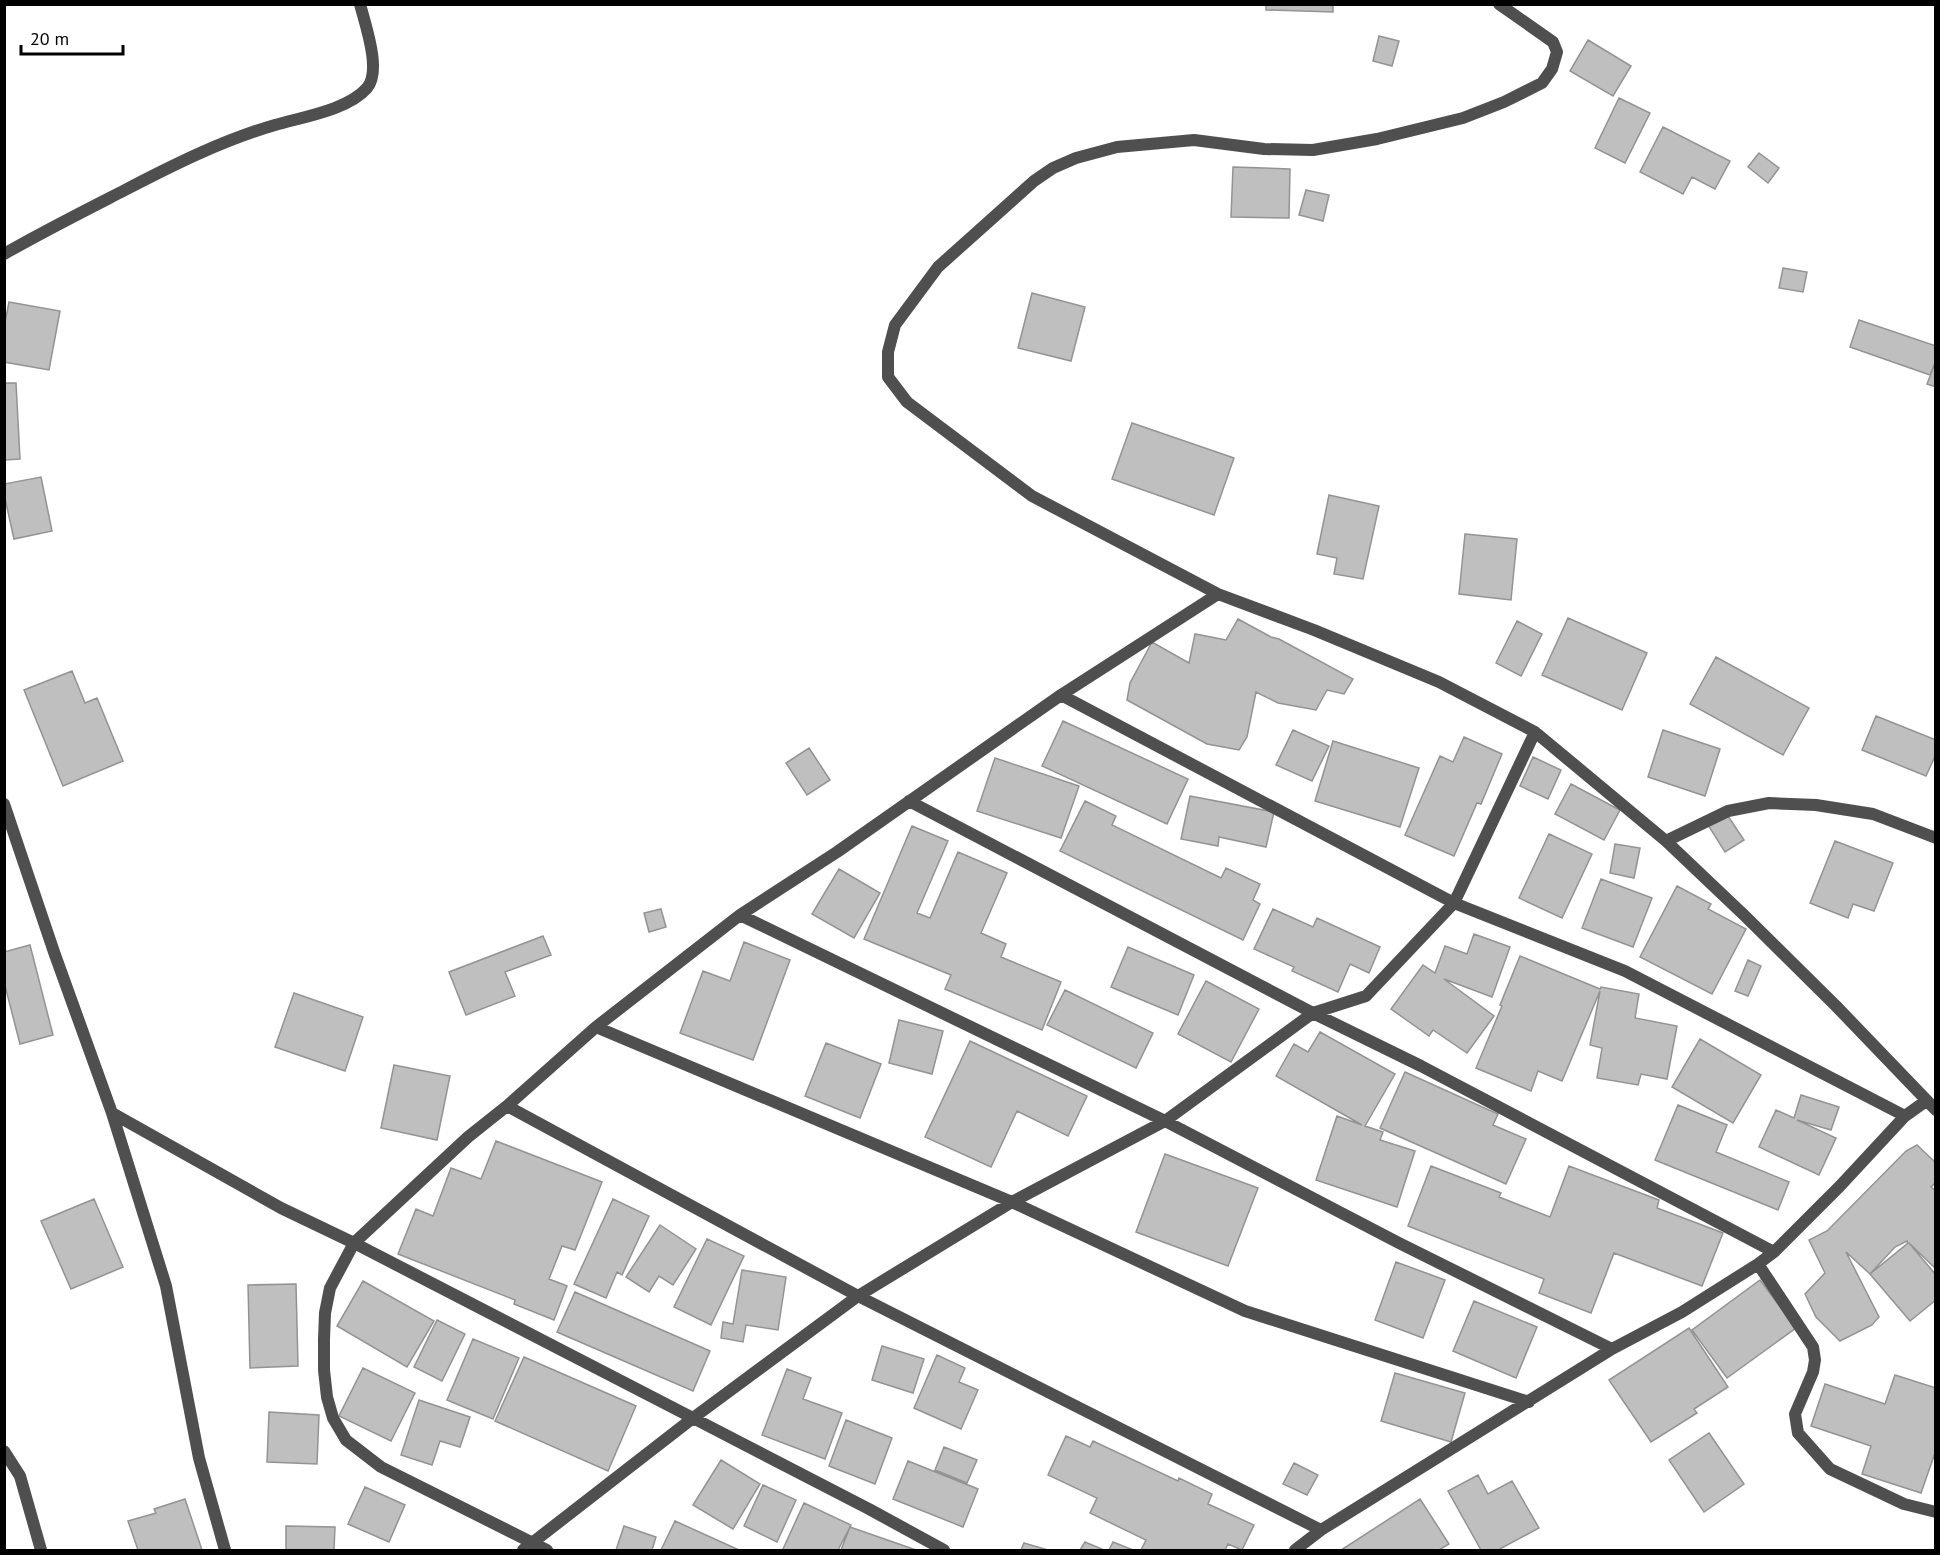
<svg xmlns="http://www.w3.org/2000/svg" width="1940" height="1555" font-family="'PT Sans',sans-serif">
<rect width="100%" height="100%" fill="#fff"/>
<path fill="#bfbfbf" stroke="#939393" stroke-width="1.5" d="M1266,4H1333V12L1266,10Z
M1379,36L1399,41L1392,66L1373,61Z
M1588,40L1631,66L1613,96L1570,71Z
M1619,98L1650,113L1625,163L1595,148Z
M1663,127L1730,161L1715,189L1692,177L1683,194L1640,172Z
M1759,153L1779,168L1768,183L1748,167Z
M1233,167L1290,169L1289,218L1231,217Z
M1306,190L1329,195L1323,221L1299,215Z
M1783,268L1807,272L1803,292L1779,288Z
M1032,293L1085,307L1071,361L1018,348Z
M9,302L60,311L49,370L4,362V327Z
M1859,320L1936,346V360L1930,375L1850,347Z
M1936,361V387L1927,384Z
M4,383H16L20,459L4,460Z
M1132,423L1234,458L1214,515L1112,479Z
M41,477L52,531L14,539L4,494V484Z
M1329,495L1379,506L1363,579L1334,574L1337,558L1317,554Z
M1465,534L1517,539L1511,600L1459,594Z
M1568,618L1647,653L1622,710L1542,675Z
M1238,619L1271,637L1279,639L1353,679L1344,694L1327,690L1316,710L1278,703L1256,692L1247,737L1239,750L1207,744L1127,700L1130,683L1152,642L1189,663L1195,634L1226,640Z
M1517,621L1542,634L1521,676L1496,663Z
M1716,657L1809,708L1783,755L1690,704Z
M72,671L85,703L97,698L123,761L63,786L24,690Z
M1876,716L1936,740V754L1926,776L1862,750Z
M1063,721L1188,779L1167,824L1042,766Z
M1293,730L1329,746L1312,781L1276,765Z
M1663,730L1720,749L1705,796L1648,777Z
M1464,737L1502,754L1481,804L1477,803L1454,856L1405,835L1440,756L1453,762Z
M1333,741L1419,768L1400,827L1315,801Z
M809,748L830,780L807,795L786,763Z
M1533,757L1561,770L1548,799L1520,786Z
M995,758L1079,786L1061,838L977,811Z
M1571,784L1620,810L1604,840L1555,814Z
M1190,796L1274,812L1266,847L1219,837L1218,846L1181,839Z
M1085,801L1116,816L1112,825L1221,878L1226,868L1260,884L1253,900L1260,904L1243,940L1060,851Z
M1726,813L1744,840L1725,852L1708,825Z
M912,826L948,841L917,913L930,918L958,852L1007,873L981,933L1006,944L1001,957L1061,982L1042,1030L945,989L951,975L864,939Z
M1549,834L1592,854L1562,918L1519,898Z
M1835,841L1893,863L1874,911L1853,904L1848,918L1810,903Z
M1615,844L1640,848L1634,878L1610,873Z
M839,869L880,893L854,938L812,914Z
M1601,879L1652,898L1633,947L1582,928Z
M1677,886L1711,904L1708,909L1746,929L1712,994L1640,957Z
M661,909L666,927L649,932L644,913Z
M1273,909L1313,927L1317,918L1380,947L1369,973L1350,964L1338,992L1292,971L1294,967L1254,949Z
M1474,934L1510,947L1492,997L1444,979L1494,1016L1467,1053L1433,1030L1429,1036L1391,1009L1423,965L1435,973L1445,946L1467,954Z
M543,936L551,955L505,972L515,996L466,1015L449,972Z
M744,942L790,960L753,1060L680,1033L703,971L730,981Z
M30,945L53,1035L20,1044L4,982V952Z
M1128,947L1194,975L1178,1015L1111,987Z
M1520,956L1600,989L1601,987L1639,994L1635,1018L1677,1026L1667,1079L1641,1074L1638,1085L1597,1078L1602,1048L1590,1045L1600,991L1562,1081L1538,1071L1531,1091L1476,1068L1502,1006L1500,1005Z
M1748,960L1761,966L1748,996L1735,991Z
M1206,981L1259,1009L1231,1062L1178,1034Z
M1065,990L1153,1033L1136,1068L1047,1025Z
M294,993L363,1017L345,1071L275,1047Z
M899,1020L943,1031L932,1074L889,1063Z
M1320,1032L1395,1074L1365,1126L1383,1132L1380,1140L1415,1151L1397,1207L1316,1180L1337,1116L1362,1125L1276,1076L1294,1044L1308,1052Z
M1700,1039L1761,1075L1733,1123L1672,1087Z
M970,1041L1087,1096L1068,1136L1017,1111L991,1167L925,1137Z
M826,1043L881,1064L860,1118L805,1096Z
M394,1065L450,1076L437,1140L381,1128Z
M1405,1072L1498,1114L1493,1125L1526,1139L1506,1184L1380,1128Z
M1801,1095L1839,1107L1831,1130L1797,1120L1836,1138L1819,1175L1759,1147L1776,1110L1794,1118Z
M1678,1105L1727,1125L1716,1152L1789,1182L1778,1210L1655,1160Z
M496,1141L602,1182L575,1250L562,1246L549,1279L567,1286L554,1320L514,1304L515,1300L398,1254L416,1209L433,1216L451,1168L481,1179Z
M1917,1145L1936,1163V1182L1931,1187L1936,1191V1269L1909,1243L1936,1275V1300L1910,1321L1870,1274L1908,1243L1907,1241L1895,1247L1870,1274L1846,1252L1879,1317L1872,1325L1840,1341L1816,1317L1805,1294L1825,1273L1809,1240L1827,1231L1906,1151Z
M1165,1154L1258,1188L1228,1266L1136,1232Z
M1431,1166L1501,1193L1499,1197L1550,1217L1569,1166L1659,1200L1657,1208L1723,1233L1702,1286L1614,1253L1591,1313L1539,1293L1544,1279L1408,1226Z
M94,1199L123,1267L71,1289L41,1221Z
M613,1199L649,1216L622,1275L617,1272L606,1298L574,1284Z
M660,1225L696,1249L673,1285L659,1276L649,1292L626,1277Z
M707,1239L744,1256L711,1325L674,1307Z
M1396,1262L1445,1280L1423,1338L1375,1320Z
M742,1270L786,1277L778,1330L746,1325L743,1342L721,1338L723,1322L733,1324Z
M1760,1280L1796,1328L1727,1378L1692,1330Z
M363,1281L434,1321L407,1367L337,1326Z
M296,1284L298,1366L250,1368L248,1285Z
M575,1292L710,1351L693,1391L557,1332Z
M1474,1301L1537,1327L1516,1378L1453,1351Z
M437,1320L465,1334L442,1381L414,1367Z
M1689,1328L1728,1387L1694,1409L1697,1413L1651,1442L1609,1380Z
M473,1339L519,1358L493,1419L447,1400Z
M882,1346L924,1359L913,1393L872,1380Z
M937,1355L965,1368L959,1382L978,1390L961,1429L914,1408Z
M524,1357L636,1406L608,1471L495,1421Z
M363,1368L415,1393L391,1441L339,1416Z
M787,1369L811,1378L803,1399L842,1413L825,1459L762,1435Z
M1395,1373L1465,1393L1451,1442L1381,1421Z
M1895,1375L1936,1388V1450L1921,1493L1862,1474L1871,1446L1811,1426L1825,1384L1885,1404Z
M419,1400L470,1417L460,1447L440,1441L432,1465L401,1455Z
M269,1412L319,1415L317,1464L267,1462Z
M846,1420L892,1438L875,1484L829,1466Z
M1709,1433L1744,1484L1704,1512L1669,1460Z
M1066,1436L1090,1447L1093,1441L1178,1481L1179,1478L1212,1494L1208,1504L1254,1525L1242,1550L1228,1544L1225,1550H1141L1146,1540L1090,1513L1097,1498L1048,1475Z
M944,1447L977,1460L967,1483L935,1470Z
M721,1460L760,1484L733,1529L693,1505Z
M908,1461L978,1489L963,1527L893,1499Z
M1294,1463L1318,1475L1307,1495L1283,1484Z
M1478,1475L1488,1494L1512,1481L1539,1528L1498,1550H1481L1448,1491Z
M763,1485L796,1500L777,1542L744,1526Z
M365,1487L405,1505L389,1542L348,1524Z
M185,1499L202,1550H138L128,1521L156,1513L154,1509Z
M1420,1499L1449,1544L1439,1550H1341Z
M804,1503L851,1525L838,1550H786L783,1549Z
M675,1521L739,1550H661Z
M286,1526L335,1527L334,1550H286Z
M624,1526L656,1537L652,1550H616Z
M850,1527L916,1550H841Z
M1085,1542L1104,1550H1080Z
M1113,1542L1133,1550H1109Z
M1024,1543L1048,1550H1021Z"/>
<g fill="none" stroke-linecap="round" stroke-linejoin="round">
<path stroke="#4f4f4f" stroke-width="12" d="M1499,4L1553,42L1557,52L1552,69L1542,83L1504,102L1463,118L1377,139L1313,150L1264,149L1194,140L1117,147L1076,158L1053,168L1034,181L938,267L895,325L888,352V377L907,402L1032,496L1218,594L1314,630L1439,682L1535,732L1666,841L1745,916L1836,1006L1936,1110
M4,254C44,231 84,211 125,190C173,165 223,140 275,125C302,117 348,110 367,88C382,71 365,24 360,4
M1061,695L1454,903L1625,971L1905,1116
M909,801L1313,1013L1421,1066L1774,1252
M4,804L54,952L112,1113L166,1286L199,1458L225,1550
M1666,841L1728,811L1769,803L1816,805L1873,814L1936,838
M740,915L1165,1121L1399,1243L1612,1349
M596,1027L1012,1202L1245,1311L1529,1402
M507,1106L858,1296L1321,1530
M112,1113L281,1208L354,1243L693,1418L869,1509L944,1550
M1758,1264L1813,1347L1815,1360L1813,1372L1795,1414L1798,1433L1830,1469L1904,1504L1936,1512
M4,1451L20,1476L41,1550
M523,1550L693,1418L858,1296L1012,1202L1165,1121L1313,1013L1366,996L1454,903L1535,732
M547,1550L381,1467L346,1440L333,1418L327,1397L324,1370V1339L325,1313L330,1288L354,1243L468,1137L507,1106L596,1027L740,915L837,852L1061,695L1218,594
M1295,1550L1321,1530L1612,1349L1682,1312L1758,1264L1774,1252L1840,1186L1905,1116L1926,1101"/>
</g>
<rect width="1940" height="1555" fill="none" stroke="#000000" stroke-width="12"/>
<path d="M21 45v9h102v-9" fill="none" stroke="#000000" stroke-width="3"/>
<text x="30" y="45" font-size="18" fill="#000000" stroke="#ffffff" stroke-width="4.5" paint-order="stroke">20 m</text>
</svg>
